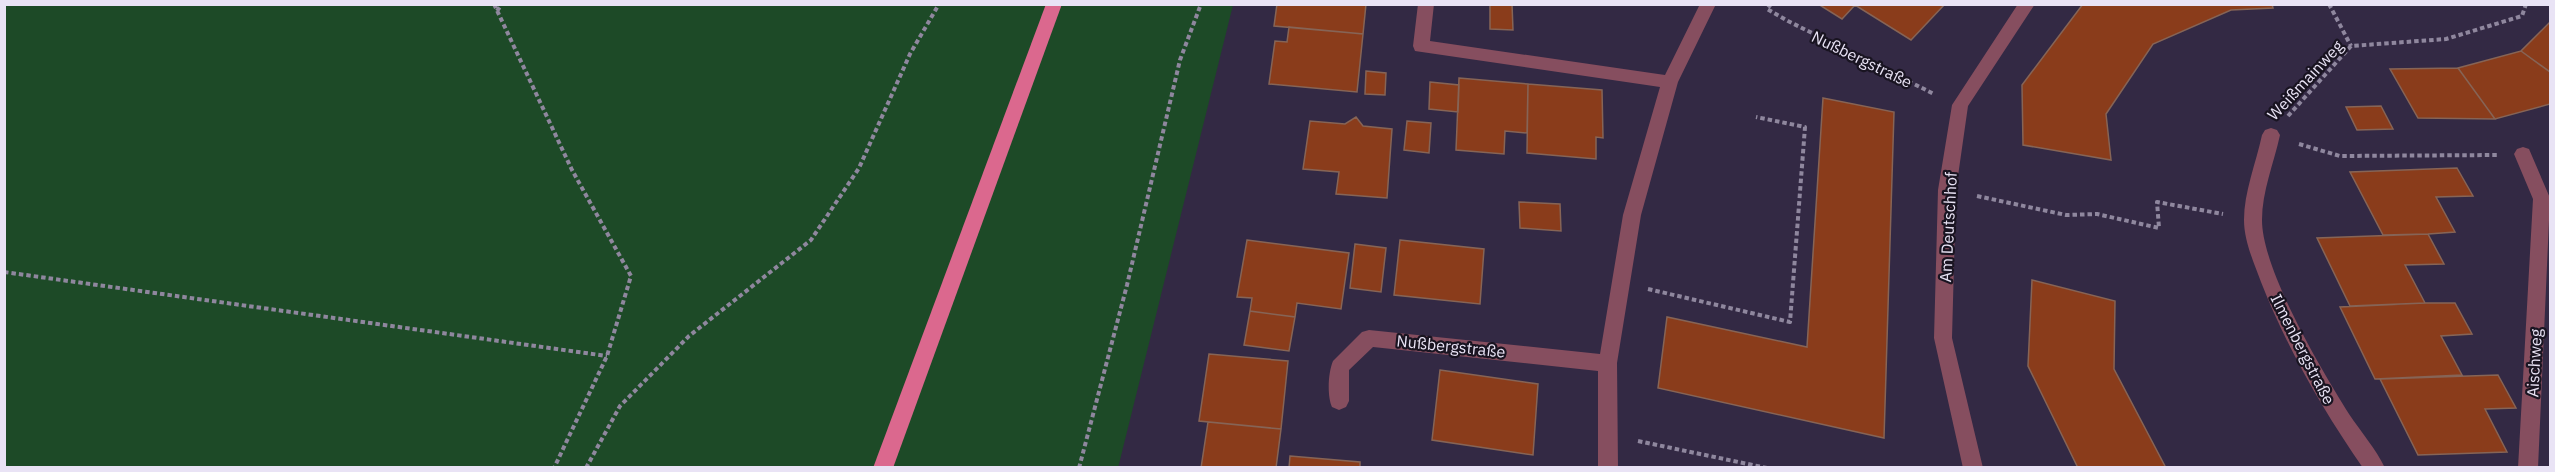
<svg xmlns="http://www.w3.org/2000/svg" width="2555" height="472" font-family="'IBM Plex Sans',sans-serif">
<rect width="100%" height="100%" fill="#332944"/>
<path fill="#1d4a27" d="M4,5H1233L1118,468L5,467Z"/>
<path fill="#8a3c1b" stroke="#866456" stroke-width="1.5" d="M1277,4H1366L1363,34L1274,26Z
M1490,4H1512L1513,30L1490,29Z
M1818,4H1945L1911,40L1855,5L1842,19Z
M2083,4H2272L2273,8L2231,10L2153,44L2106,114L2111,160L2023,145L2022,85Z
M2550,22V72L2521,51Z
M1289,27L1363,34L1357,92L1269,84L1275,41L1287,42Z
M2521,51L2550,72V104L2495,119L2458,68Z
M2458,68L2495,119L2418,118L2390,69Z
M1366,71L1386,73L1385,95L1365,94Z
M1459,78L1528,84L1527,133L1505,131L1504,154L1456,150Z
M1430,82L1459,85L1458,112L1429,109Z
M1528,84L1602,90L1603,138L1596,137V159L1527,153Z
M1823,98L1894,112L1884,438L1658,388L1667,317L1807,347Z
M2381,106L2393,129L2357,130L2346,107Z
M1356,117L1363,126L1392,129L1387,198L1336,194L1339,172L1303,169L1310,121L1345,124Z
M1407,121L1431,123L1429,153L1404,150Z
M2457,168L2473,196L2436,197L2455,232L2428,234L2383,235L2350,172Z
M1519,202L1560,204L1561,231L1520,228Z
M2428,234L2444,264L2405,265L2425,303L2350,306L2317,238Z
M1247,240L1349,253L1341,309L1297,303L1295,317L1250,311L1252,298L1237,297Z
M1400,240L1484,249L1480,304L1394,295Z
M1355,244L1386,248L1381,292L1350,288Z
M2032,280L2115,301L2114,369L2166,468H2078L2028,366Z
M2425,303H2455L2472,334L2441,336L2462,375L2375,379L2340,307Z
M1250,311L1295,317L1289,351L1244,345Z
M1209,354L1288,361L1281,429L1199,421Z
M1440,370L1538,384L1533,455L1432,440Z
M2498,375L2516,408L2485,409L2507,452L2418,455L2380,379Z
M1208,422L1281,429L1276,468H1201Z
M1290,456L1360,462V468H1289Z"/>
<g fill="none" stroke-linecap="round" stroke-linejoin="round">
<path stroke="#8f879e" stroke-width="4" stroke-dasharray="4.5 3" stroke-linecap="butt" d="M494,4L572,170L631,276L607,356L554,468
M1771,4L1767,9L1788,21L1934,94
M2329,4L2351,46
M497,11L502,4
M2288,116L2351,46L2446,39L2522,16L2526,4
M2299,144L2340,156L2497,155
M1977,196L2066,215L2097,214L2159,228L2157,202L2223,214
M4,272L607,356
M1648,289L1790,322L1805,127L1756,117
M1638,441L1767,468
M586,468L620,406L689,336L811,240L859,168L910,54L939,4
M1079,468L1127,285L1180,60L1201,4"/>
<path fill="#864e5f" fill-rule="evenodd" d="M1418,4H1434L1430,41L1665,75L1700,4H1716L1678,82L1641,215L1617,363L1618,468H1598V371L1373,347L1349,370V401L1346,407L1339,410L1332,407C1327,396 1328,373 1333,361L1362,332L1369,330L1600,354L1623,215L1660,87L1415,51L1413,46Z
M2018,4H2035L1968,106L1956,190L1952,338L1983,468H1963L1934,338L1938,190L1952,105Z
M2271,128L2277,130L2280,135C2274,163 2262,191 2262,220C2262,270 2322,371 2349,414C2361,432 2376,449 2385,468H2363C2322,409 2287,348 2261,282C2254,263 2244,241 2244,220C2244,192 2256,163 2262,135L2265,130Z
M2523,147L2529,149L2550,198L2538,468H2518L2533,199L2514,154L2517,149Z"/>
<path fill="#db688e" fill-rule="evenodd" d="M1046,4H1062L893,468H873Z"/>
</g>
<g text-anchor="middle" stroke-width="4.5" stroke-linejoin="round" paint-order="stroke">
<g font-size="16" fill="#e9e3f5" stroke="#191421">
<text transform="translate(1862 59) rotate(26)" y="6">Nußbergstraße</text>
<text transform="translate(2305 80) rotate(-47)" y="6">Weißmainweg</text>
<text transform="translate(1948 227) rotate(-87)" y="6">Am Deutschhof</text>
<text transform="translate(1451 346) rotate(6)" y="6">Nußbergstraße</text>
<text transform="translate(2303 349) rotate(63)" y="6">Ilmenbergstraße</text>
<text transform="translate(2534 363) rotate(-87)" y="6">Aischweg</text>
</g>
</g>
<rect width="2555" height="472" fill="none" stroke="#e9e3f5" stroke-width="12"/>
</svg>
